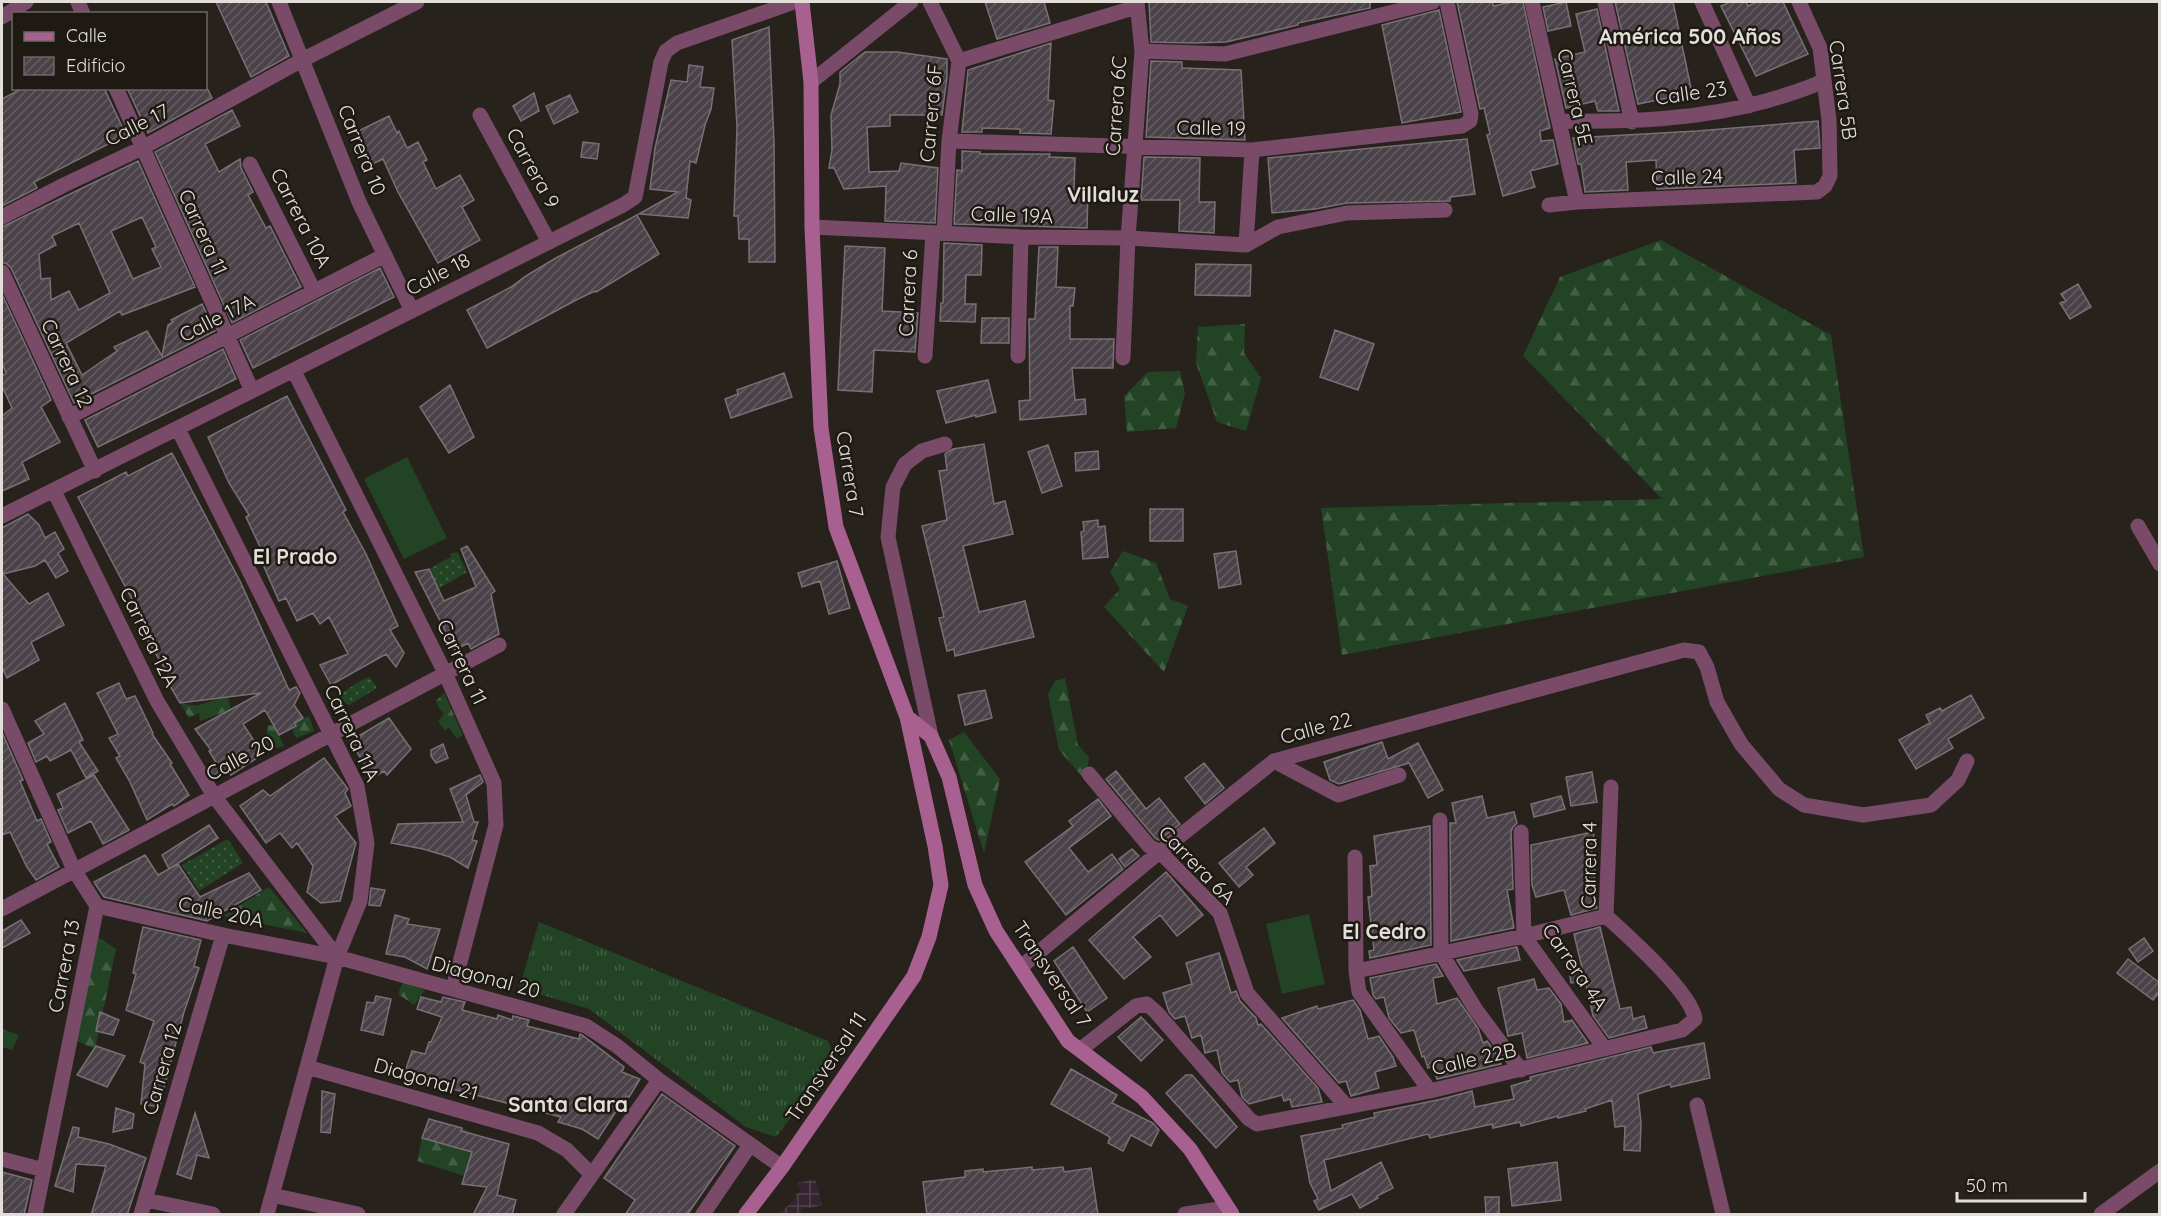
<svg xmlns="http://www.w3.org/2000/svg" width="2161" height="1216" font-family="Quicksand,sans-serif">
<defs>
<pattern id="industrial-grid" width="8" height="8" patternUnits="userSpaceOnUse" patternTransform="scale(1.5)"><rect width="8" height="8" fill="#342531"/><path d="M0 4h8M4 0v8" fill="none" stroke="#51444e"/></pattern>
<pattern id="grass-tufts" width="24" height="20" patternUnits="userSpaceOnUse" patternTransform="scale(1.5)"><rect width="24" height="20" fill="#224425"/><path d="M3 7l-1-3M5 7V3M7 7l1-3M15 17l-1-3M17 17v-4M19 17l1-3" fill="none" stroke="#425f44"/></pattern>
<pattern id="forest-firs" width="22" height="20" patternUnits="userSpaceOnUse" patternTransform="scale(1.5)"><rect width="22" height="20" fill="#224425"/><path d="M5 1l3.5 6h-7zM16 11l3.5 6h-7z" fill="#425f44"/></pattern>
<pattern id="park-dots" width="8" height="8" patternUnits="userSpaceOnUse" patternTransform="scale(1.5)"><rect width="8" height="8" fill="#224425"/><path d="M2 2h.1M6 6h.1" fill="none" stroke="#425f44" stroke-width="1.8" stroke-linecap="round"/></pattern>
<pattern id="building-hatch" width="6" height="6" patternUnits="userSpaceOnUse" patternTransform="scale(1.5)"><rect width="6" height="6" fill="#4a4248"/><path d="M-1 1l2-2M0 6l6-6M5 7l2-2" fill="none" stroke="#645d62"/></pattern>
</defs>
<rect width="100%" height="100%" fill="#27231c"/>
<path fill="url(#industrial-grid)" d="M815,1179L822,1205L802,1210V1214H779L794,1200L796,1194L801,1192L798,1183Z"/>
<path fill="url(#grass-tufts)" d="M539,922L828,1041L835,1059L776,1137L746,1127L589,1009L519,988Z"/>
<path fill="url(#forest-firs)" d="M1661,240L1831,335L1864,557L1342,655L1321,508L1662,499L1523,356L1560,277Z
M1245,324L1244,353L1261,378L1246,431L1217,422L1196,363L1198,327Z
M1180,371L1185,393L1176,428L1127,432L1124,396L1148,372Z
M1123,551L1156,563L1170,599L1188,606L1164,672L1104,607L1120,589L1110,572Z
M1065,678L1078,745L1089,757L1086,781L1059,750L1048,694L1055,681Z
M444,693L463,735L457,739L449,727L445,731L438,721L444,714L439,708L436,701Z
M228,696L231,710L200,721L199,713L189,718L180,703L196,706Z
M309,716L314,731L296,738L292,728L295,723Z
M268,725L274,726L284,746L269,750L260,739L267,734Z
M964,732L1000,779L984,853L949,740Z
M269,887L307,933L223,916Z
M98,937L116,949L95,1049L77,1041Z
M403,982L425,990L414,1005L398,994Z
M2,1029L19,1035L12,1050L2,1047Z
M462,1128L477,1136L465,1176L417,1161L422,1138L455,1147Z"/>
<path fill="url(#park-dots)" d="M457,552L467,572L438,589L429,569L451,557L450,554Z
M370,677L377,688L349,705L337,697C349,689 355,682 370,677Z
M228,839L243,863L199,891L182,865Z"/>
<path fill="#224425" d="M407,457L447,538L404,559L364,479Z
M1309,914L1325,984L1282,994L1266,924Z"/>
<path fill="url(#building-hatch)" stroke="#797077" stroke-width="1.5" fill-rule="evenodd" d="M216,2H266L289,56L251,77Z
M985,2H1044L1050,23L997,39Z
M1149,2H1370V8L1298,23V25L1226,42L1194,43L1151,42Z
M1457,2H1493V6L1512,2H1523L1550,128L1540,131L1541,141L1553,140L1558,164L1530,171L1535,187L1503,196L1487,135L1490,134L1484,108L1480,109Z
M1566,2L1571,26L1548,31L1543,7Z
M1615,2H1673L1692,93L1638,104Z
M1730,2H1746L1748,6L1757,2H1783L1808,54L1756,76L1721,6Z
M1597,9L1619,111H1598L1595,101L1566,108L1555,59L1585,52L1576,14Z
M1439,10L1461,112L1402,123L1382,25Z
M769,27L774,143L775,262H749V239H739L738,216H734L737,127L732,40Z
M1051,43L1048,100L1054,101L1051,134L1020,133V129L982,128V132H962L968,70Z
M865,52H897L947,59V77L942,115H890V126L867,127L869,172L899,171L901,163L938,168L935,223L885,221L886,186L844,189L834,168H829L832,150L831,115L840,84V72Z
M1151,61L1182,62V68L1241,70L1245,140L1146,137Z
M689,65L703,67L700,87L714,88L711,109L705,125L696,163L690,161L686,198L691,200L688,218L639,214L678,192L650,189L655,148L671,80L687,82Z
M23,88H104L126,135L34,182L37,188L2,206V99Z
M130,88H207L212,98L148,133L128,90Z
M534,93L539,111L521,121L513,106Z
M570,95L578,112L554,124L546,106Z
M232,110L240,126L205,144L219,172L240,159L241,168L253,192L248,195L266,228L270,226L301,287L232,323L155,152Z
M389,116L397,133L399,131L407,148L418,142L427,160L423,162L436,189L460,175L474,200L462,207L480,240L438,263L398,192L383,159L372,164L356,132Z
M1818,121L1820,148L1794,150L1796,183L1657,189L1656,160L1626,162L1628,190L1585,192L1581,164H1578L1573,138L1697,131Z
M1467,139L1475,194L1450,197V201L1347,203L1315,209L1272,213L1268,158Z
M583,142L599,144L597,159L581,157Z
M962,151L980,152V154H1050L1049,157L1075,158L1074,190H1088L1087,228L954,224L957,170L962,171Z
M1144,157L1200,158L1199,202H1215L1214,233L1179,231L1180,200H1141Z
M138,161L195,287L122,315L120,311L66,343L82,375L117,351L114,347L147,331L162,356L168,325L173,322L171,320L202,304L215,331L74,403L11,268L7,264L2,262V227ZM142,217L156,247L152,249L161,267L133,279L111,231ZM79,223L110,293L79,310L69,291L51,300L50,278L41,279L39,254L56,245L52,236Z
M637,215L659,254L596,292L595,291L578,299L487,348L467,310L511,287L526,276L556,258Z
M944,243L982,245L981,275H966L965,304H976L975,322L940,321L941,303H943Z
M845,246L885,248L882,311L918,313L915,352L874,350L872,392L838,390Z
M1039,247H1058L1056,287L1075,288L1073,306H1070V339H1114L1113,368H1072L1075,400L1085,399L1086,414L1020,420L1019,401L1030,400L1029,319H1035Z
M1196,264L1251,265L1250,296L1195,295Z
M380,268L394,297L253,368L240,340Z
M2078,284L2091,307L2070,319L2060,303L2066,301L2061,294Z
M2,294L51,400L41,407L60,442L22,462L29,479L2,491V416L12,408L2,386V376L6,373L2,363Z
M982,318H1009V343H981Z
M1335,330L1374,344L1358,390L1320,377Z
M223,349L236,379L98,447L85,420Z
M784,373L792,397L731,418L725,399L738,394L737,390Z
M988,380L996,412L976,417V415L946,423L937,391Z
M450,385L474,437L449,453L420,407Z
M287,396L346,510L343,512L366,554L398,626L390,630L404,653L396,667L386,654L331,685L320,665L348,654L329,617L320,624L313,613L297,621L286,598L279,601L258,553L262,551L246,517L249,515L229,483L208,437Z
M984,444L994,504L1005,501L1013,534L963,546L979,612L1025,601L1034,637L955,656L954,649L947,651L939,618L944,617L922,526L947,520L939,471L947,470L945,454L953,449Z
M1048,445L1062,486L1042,493L1028,452Z
M1098,451L1099,469L1076,471L1075,453Z
M172,453L240,581L289,690L296,687L300,693L294,705L303,718L295,723L296,726L279,735L265,710L243,724L263,754L231,775L226,771L214,777L208,766L216,762L209,751L211,750L195,729L261,693L180,703L170,686L173,684L161,662L142,632L147,628L78,497L126,472L128,476Z
M1150,509H1183V541H1150Z
M28,514L39,525L45,538L55,532L64,549L58,553L68,571L56,578L45,560L35,566L3,574L29,604L48,593L64,625L31,642L39,660L7,678L2,667V528Z
M1098,520V527L1105,526L1108,557L1083,559L1081,532L1084,531L1083,522Z
M467,546L495,591L491,594L499,634L471,649L468,643L455,650L415,572L429,569L444,601L476,587L461,549Z
M1236,551L1241,584L1219,588L1214,554Z
M837,561L850,608L829,614L820,581L802,587L798,573Z
M119,683L126,699L135,696L153,733L152,734L172,763L170,764L189,795L174,806L172,804L147,820L129,780L116,758L120,756L109,738L118,734L97,693Z
M985,690L992,718L965,725L958,695Z
M1971,695L1984,718L1948,739L1953,748L1916,769L1899,740L1930,723L1926,715L1940,708L1942,711Z
M65,703L83,740L79,742L98,771L86,778L71,750L50,761L47,756L36,762L28,743L44,734L35,721Z
M389,718L411,749L387,775L384,771L373,778L350,741Z
M2,732L23,780L20,781L37,821L41,819L51,842L47,844L59,867L36,880L27,867L10,832L2,835Z
M1382,742L1388,759L1418,743L1443,790L1428,798L1409,763L1339,784L1330,780L1324,762Z
M443,744L448,758L436,763L431,756V750Z
M324,758L348,789L345,793L351,806L335,816L356,843L340,901L321,903L307,892L313,866L297,843L292,848L280,833L266,843L240,806L263,790L270,796Z
M1204,763L1224,788L1205,804L1185,778Z
M1116,771L1146,809L1159,798L1180,824L1159,840L1155,838L1106,779Z
M1592,772L1597,802L1571,806L1566,777Z
M94,775L129,830L103,844L91,821L68,833L58,810L63,808L57,794Z
M480,775L483,782L466,795L474,822H478L472,840L477,841L468,868L450,857L423,849L391,843L398,824L463,822L450,789Z
M1482,796L1487,818L1514,812L1517,823L1513,827L1511,832L1513,889L1507,890L1514,928L1451,941L1450,823H1456L1452,803Z
M1561,796L1565,809L1534,817L1531,804Z
M1098,799L1111,816L1069,848L1088,872L1112,854L1123,869L1066,915L1025,862L1073,826L1069,821Z
M209,825L218,838L169,869L162,855Z
M1430,826L1431,945L1370,958L1369,951L1374,950L1368,897L1372,896L1370,866L1377,865L1374,836Z
M1264,828L1275,843L1246,867L1253,875L1239,887L1219,863Z
M1593,832L1596,847L1591,848L1595,871H1593L1596,885L1593,886L1597,908L1571,915L1564,890L1536,897L1532,885L1531,845Z
M1132,849L1139,856L1125,867L1119,859Z
M145,855L158,875L178,864L200,897L249,873L261,890L207,921L104,897L94,882Z
M1166,872L1203,915L1177,936L1160,915L1133,937L1151,957L1124,979L1089,940Z
M371,888L385,890L380,906L369,905Z
M395,915L409,919L407,924L440,929L427,969L405,957L386,954Z
M21,920L30,933L2,948V931Z
M143,927L201,940L194,966L199,968L184,1012L159,1107L141,1104L145,1064L140,1062L154,1021L126,1010L136,974L133,973Z
M1600,927L1620,1009L1631,1007L1633,1019L1644,1016L1647,1028L1609,1038L1593,1016L1585,981L1571,983L1569,970L1582,968L1574,934Z
M2144,938L2153,951L2138,962L2129,949Z
M1073,947L1107,998L1087,1012L1054,961Z
M1517,947L1520,960L1464,971L1457,960Z
M1219,953L1231,993L1236,991L1240,1001L1256,1018L1258,1025L1261,1024L1318,1088L1322,1102L1292,1107L1290,1099L1284,1101L1282,1095L1249,1104L1242,1097L1238,1080L1230,1082L1222,1073L1217,1050L1205,1053L1201,1035L1192,1038L1185,1016L1175,1019L1169,1012L1163,993L1192,984L1186,963Z
M2128,959L2160,983V991L2153,1000L2117,973Z
M1436,964L1443,976L1433,978L1437,1004L1457,998L1478,1028L1483,1043L1487,1041L1498,1056L1501,1064L1437,1079L1433,1066L1428,1068L1424,1056L1422,1057L1414,1030L1401,1033L1389,1018L1384,997L1376,999L1373,995L1370,978Z
M1534,979L1537,990L1549,988L1561,1004L1564,1022L1572,1020L1588,1043L1527,1058L1522,1033L1508,1036L1498,988Z
M376,996L391,999L383,1035L361,1030L367,1002L374,1003Z
M421,997L441,1002L443,997L465,1002L462,1010L497,1019L498,1015L512,1020L513,1016L529,1020L527,1026L579,1039L580,1034L582,1035L624,1067L622,1072L640,1079L629,1097L626,1096L598,1139L582,1129L558,1122L561,1117L452,1089L453,1086L405,1072L412,1051L425,1054L429,1042H431L442,1017L417,1009Z
M1353,1000L1360,1010L1368,1039L1379,1036L1393,1057L1396,1066L1375,1072L1379,1088L1351,1096L1346,1081L1339,1083L1282,1018L1317,1006L1318,1009Z
M100,1012L119,1020L113,1035L96,1031Z
M1141,1017L1163,1040L1141,1061L1118,1037Z
M1704,1043L1710,1078L1671,1087L1670,1084L1638,1094L1641,1123L1640,1151L1624,1150L1625,1126L1615,1127L1612,1100L1585,1109L1586,1111L1558,1118V1116L1521,1126L1520,1122L1493,1128L1492,1124L1430,1138L1428,1134L1324,1160L1331,1191L1381,1162L1393,1188L1377,1196L1378,1198L1360,1208L1352,1194L1319,1210L1314,1201L1318,1199L1310,1183L1301,1136L1343,1128L1342,1125L1375,1117L1374,1113L1442,1099L1472,1091L1475,1107L1514,1099L1511,1086L1531,1080L1530,1077L1651,1047L1653,1053Z
M96,1046L125,1056L107,1087L77,1075Z
M1071,1069L1117,1095L1112,1103L1153,1123L1159,1130L1151,1146L1131,1135L1123,1151L1108,1143L1110,1137L1051,1104Z
M1186,1075H1192L1237,1127L1216,1148L1166,1093Z
M322,1091L335,1094L330,1133L321,1132Z
M662,1094L735,1146L687,1215H625L635,1200L604,1178Z
M116,1108L134,1114L132,1128L113,1132Z
M195,1113L209,1158L197,1155L191,1179L177,1174Z
M429,1119L462,1128L461,1131L509,1144L497,1195L516,1200L512,1215H473L487,1187L462,1184L472,1152L422,1138Z
M73,1127L79,1128L78,1137L109,1144L146,1158L127,1215H91L106,1166L76,1164L73,1192L55,1186Z
M1557,1162L1561,1200L1512,1206L1508,1169Z
M1032,1167V1170L1063,1167L1064,1172L1091,1168L1098,1215H927L923,1182L965,1177V1171L983,1169V1172Z
M2,1172L32,1180L24,1215H2Z
M1485,1197H1499V1215H1486Z"/>
<g fill="none" stroke-linecap="round" stroke-linejoin="round">
<path stroke="#794b69" stroke-width="15" d="M78,2L83,14
M279,2L359,202L412,311
M930,2L959,61L949,141L944,233
M1532,2L1577,202
M1605,2L1632,122
M1702,2L1749,106
M2,17L26,2
M1142,51L1225,54L1433,2
M959,61L1136,7
M811,82L911,2
M116,88L252,391
M480,115L549,242
M1559,121C1630,122 1698,120 1766,101C1786,95 1805,90 1823,81
M949,141L1252,150L1462,126L1470,121L1471,114L1447,2
M250,164L314,291
M1549,205L1577,202L1817,192L1825,186L1830,176L1829,120L1820,48L1799,2
M2,217L64,185L142,148L304,59L417,2
M812,227L1021,237L1128,238L1246,245
M1246,245L1278,227L1347,213L1445,210
M1246,245L1252,150
M2,272L95,471
M925,356L933,233
M1018,356L1021,237
M1123,358L1128,238L1142,51L1137,2
M294,371L445,673L494,783L496,825L453,989
M69,417L385,255
M178,429L357,786L367,843L360,901L337,957L267,1214
M54,491L157,701L214,796L337,957
M2,516L623,205L635,197L661,62L666,51L677,43L794,2
M2138,526L2160,564
M2,709L74,870L97,906L35,1214
M931,736L888,537L893,487L905,464L922,451L945,444
M1274,761L1338,795L1399,775
M1089,774L1149,846L1160,852L1220,913L1247,993L1347,1107
M1440,820L1441,953L1476,1010L1521,1070
M1521,832L1524,936L1605,1049
M1355,857L1356,971L1359,992L1430,1091
M97,906L223,935L337,957L586,1026L617,1046L659,1080L782,1167
M2,909L499,645
M1021,967L1146,863L1274,761L1684,650L1699,652L1707,667L1717,702L1741,744L1779,789L1804,805L1863,815L1931,805L1958,780L1967,761
M1356,971L1524,936L1606,916
M1081,1049L1136,1006L1147,1004L1156,1012L1249,1119L1257,1124L1430,1091L1682,1030L1695,1019C1692,993 1627,935 1606,916L1611,787
M307,1067L538,1133L567,1150L591,1174
M1697,1105L1723,1214
M2,1159L44,1170
M272,1195L358,1214
M146,1200L213,1214
M141,1214L223,935
M564,1214L659,1080
M703,1214L750,1145
M1185,1214L1227,1208
M2101,1214L2160,1171"/>
<path stroke="#a86091" stroke-width="15" d="M907,717L931,736L949,777L975,885L996,931L1068,1041L1142,1097L1190,1149L1232,1214
M746,1214L782,1167L914,976L929,937L941,885L935,846L907,717L836,527L821,428L812,227L811,82L802,2"/>
</g>
<g text-anchor="middle" stroke-width="5" stroke-linejoin="round" paint-order="stroke">
<g font-size="20" fill="#e2dfda" stroke="#1e1912">
<text transform="translate(1843 90) rotate(82)" y="7">Carrera 5B</text>
<text transform="translate(1691 93) rotate(-8)" y="7">Calle 23</text>
<text transform="translate(1575 97) rotate(77)" y="7">Carrera 5E</text>
<text transform="translate(1116 106) rotate(-86)" y="7">Carrera 6C</text>
<text transform="translate(931 113) rotate(-85)" y="7">Carrera 6F</text>
<text transform="translate(137 125) rotate(-27)" y="7">Calle 17</text>
<text transform="translate(1211 128) rotate(1)" y="7">Calle 19</text>
<text transform="translate(362 150) rotate(68)" y="7">Carrera 10</text>
<text transform="translate(533 168) rotate(61)" y="7">Carrera 9</text>
<text transform="translate(1687 177) rotate(-2)" y="7">Calle 24</text>
<text transform="translate(1012 215) rotate(2)" y="7">Calle 19A</text>
<text transform="translate(301 218) rotate(63)" y="7">Carrera 10A</text>
<text transform="translate(203 232) rotate(66)" y="7">Carrera 11</text>
<text transform="translate(438 274) rotate(-27)" y="7">Calle 18</text>
<text transform="translate(908 293) rotate(-87)" y="7">Carrera 6</text>
<text transform="translate(217 318) rotate(-27)" y="7">Calle 17A</text>
<text transform="translate(67 363) rotate(65)" y="7">Carrera 12</text>
<text transform="translate(850 474) rotate(81)" y="7">Carrera 7</text>
<text transform="translate(149 637) rotate(64)" y="7">Carrera 12A</text>
<text transform="translate(462 662) rotate(65)" y="7">Carrera 11</text>
<text transform="translate(1316 728) rotate(-15)" y="7">Calle 22</text>
<text transform="translate(352 733) rotate(65)" y="7">Carrera 11A</text>
<text transform="translate(240 758) rotate(-28)" y="7">Calle 20</text>
<text transform="translate(1197 865) rotate(46)" y="7">Carrera 6A</text>
<text transform="translate(1589 865) rotate(-89)" y="7">Carrera 4</text>
<text transform="translate(221 912) rotate(12)" y="7">Calle 20A</text>
<text transform="translate(64 966) rotate(-79)" y="7">Carrera 13</text>
<text transform="translate(1575 967) rotate(56)" y="7">Carrera 4A</text>
<text transform="translate(1052 974) rotate(56)" y="7">Transversal 7</text>
<text transform="translate(486 977) rotate(15)" y="7">Diagonal 20</text>
<text transform="translate(1474 1059) rotate(-13)" y="7">Calle 22B</text>
<text transform="translate(826 1067) rotate(-56)" y="7">Transversal 11</text>
<text transform="translate(162 1069) rotate(-74)" y="7">Carrera 12</text>
<text transform="translate(426 1079) rotate(16)" y="7">Diagonal 21</text>
</g>
<g font-size="21" font-weight="bold" fill="#e2dfda" stroke="#1e1912">
<text x="1690" y="44">América 500 Años</text>
<text x="1103" y="202">Villaluz</text>
<text x="295" y="564">El Prado</text>
<text x="1384" y="939">El Cedro</text>
<text x="568" y="1112">Santa Clara</text>
</g>
</g>
<rect width="2161" height="1216" fill="none" stroke="#e2dfda" stroke-width="6"/>
<rect x="12" y="12" width="195" height="78" fill="#1e1912" stroke="#6c6862" stroke-width="1.5"/>
<rect x="24" y="32" width="30" height="9" fill="#a86091" stroke="#6c6862" stroke-width="1.5"/>
<text x="66" y="42" font-size="18" fill="#e2dfda">Calle</text>
<rect x="24" y="57" width="30" height="18" fill="url(#building-hatch)" stroke="#6c6862" stroke-width="1.5"/>
<text x="66" y="72" font-size="18" fill="#e2dfda">Edificio</text>
<path d="M1957 1192v9h128v-9" fill="none" stroke="#e2dfda" stroke-width="3"/>
<text x="1966" y="1192" font-size="18" fill="#e2dfda" stroke="#1e1912" stroke-width="4.5" paint-order="stroke">50 m</text>
</svg>
